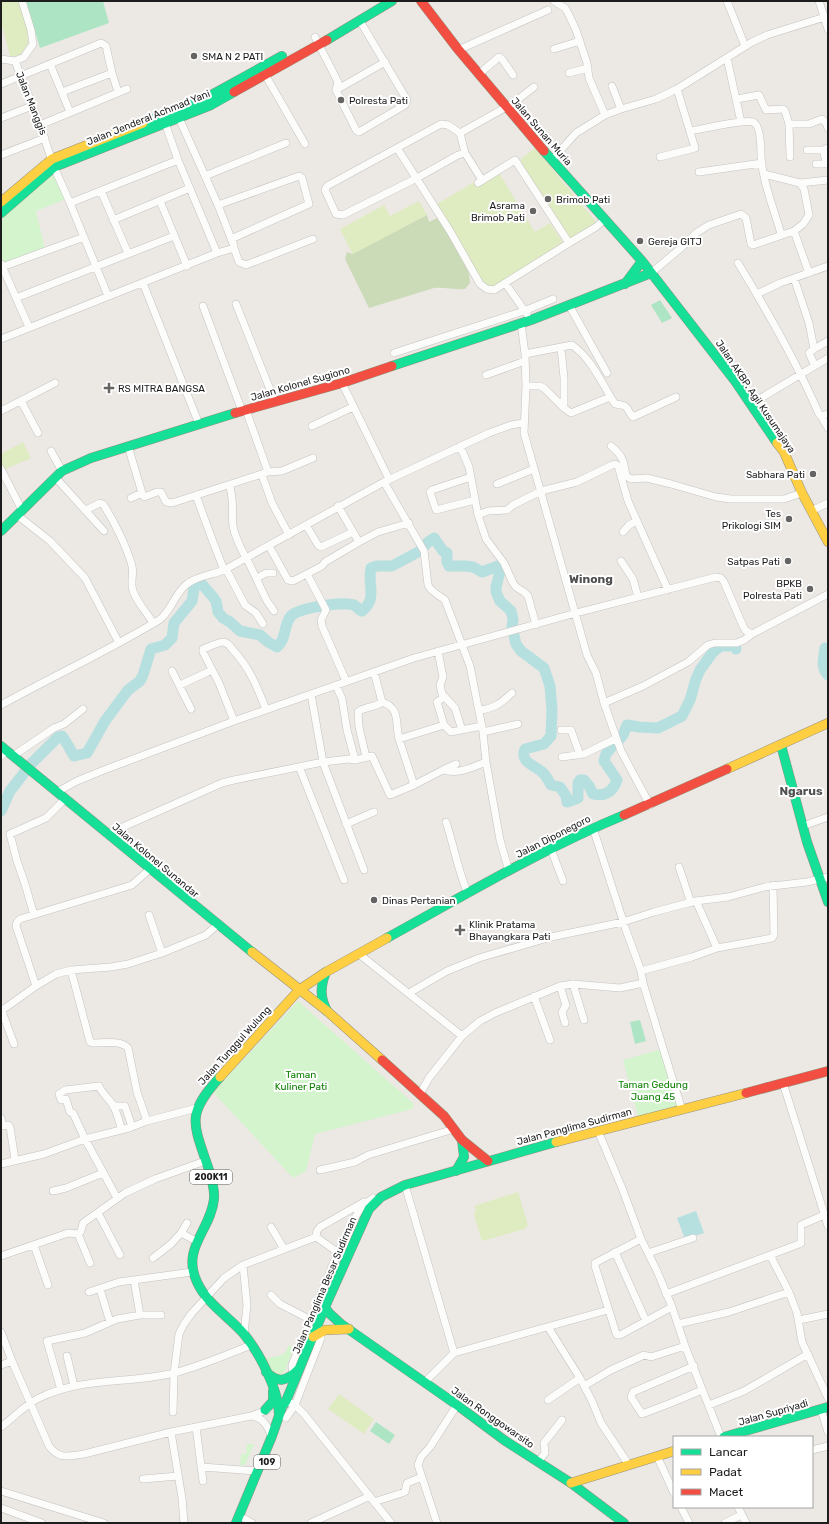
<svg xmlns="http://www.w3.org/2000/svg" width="829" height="1524" font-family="Rubik,sans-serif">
<rect width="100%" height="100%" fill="#ece8e4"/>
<path fill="#dfebc0" d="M1,1H19L27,30L28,44L20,56H10L1,21Z
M535,148L597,223L570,240L521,162V159Z
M499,173L535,232L550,223L564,244L494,287L488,286L483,282L437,204L476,181Z
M419,201L427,215L353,255L340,229L384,205L390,216Z
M23,442L31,458L1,471V454Z
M518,1192L528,1225L525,1229L482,1241L474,1215L476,1210L474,1206Z
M339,1394L374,1419L364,1434L328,1409Z"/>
<path fill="#cbdbb7" d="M427,215L429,222L439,217L469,273L470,283L465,289C455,290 445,287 434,288L369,308L345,259L347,252L353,254Z"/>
<path fill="#d4f4cd" d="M54,171L66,199L36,211L45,249L4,264L1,257V217Z
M298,1001L414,1104L412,1109L315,1134L306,1171L293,1178L213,1092Z
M662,1049L681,1107L638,1116L623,1060Z
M289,1345L294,1348L284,1373L278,1375L273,1373L266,1358L279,1356L285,1353Z
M247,1444H254L245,1465H240L241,1454H246Z"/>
<path fill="#ade5c4" d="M26,1H103L109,23L40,48Z
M660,300L672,318L662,323L651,305Z
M640,1020L646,1041L635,1044L630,1022Z
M376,1422L395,1435L389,1444L370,1431Z"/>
<path fill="#b6e0e0" d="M696,1211L704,1233L685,1239L677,1218Z"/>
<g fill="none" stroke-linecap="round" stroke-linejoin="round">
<path stroke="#b6e0e0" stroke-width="11" d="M825,648C824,657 820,668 828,675
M618,741L623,735L627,725L639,727L658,728L682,716L690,700L696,679L700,670L713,652L721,646H735L736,649
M1,811L10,791L31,764L58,737L62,736C67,743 70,749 74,756L87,753L105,721L128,690L140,681L143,675L151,649L165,645L172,638L174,623L192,601L194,589L196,585L201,583L213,597L216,601L218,612L223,618L230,622L240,631L260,635L268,642L277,647C287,639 283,625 291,616C298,608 343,601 354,605C357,607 359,610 362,611C378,598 367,585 371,568L377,566H392L420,551L428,542L434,538L443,551L447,553V562L449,566H465L473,567L482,572L498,566L501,568L496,587V592L500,601L511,611L513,619L512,627L516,644L521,651L544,668L550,686L552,710L551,736L544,744L525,749C519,764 537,765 544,774C547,777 549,782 551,785L560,787L566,796L567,802L578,798V783L580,780H584L589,786L593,794C605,797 613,792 617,780L604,761L606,754L614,744"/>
<g stroke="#c4c3c1" stroke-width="8">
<path id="street" d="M554,1L565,8L568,13L576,30L587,63L589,78L605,115
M727,1L745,46
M819,1L828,29
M315,37L338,82L336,90L356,130L359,132L405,105L407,100L360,21
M554,49L580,41
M458,50L548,10
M727,58L741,122
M1,59L15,61L40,125L54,167L70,203L108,296
M15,61L24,57L33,44L31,30L22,1
M50,64L70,112
M263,71L305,144
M569,73L588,68
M479,74L499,57L502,59L513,75
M1,84L101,43L106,46L112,73L118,92
M612,86L621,109
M336,90L385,62
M62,92L112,73
M737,99L759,95L766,110L783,109L785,111L789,124H809L822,119L826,123L828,128
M1,118L32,106
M179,118L218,205L234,246V248L217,253
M441,124L448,125L460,133L465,153L458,155L417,178L343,215L336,214L325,190L327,186Z
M789,124L790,157
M40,125L127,89
M690,131C702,129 744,119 753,122C761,125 761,150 761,157C763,183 774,209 781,234
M460,133L512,104L534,87
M397,148L450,231L480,284L487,289L494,290L569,243L515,160L478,183
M807,150H823L828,148
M823,150L827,164H828
M465,153L482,180
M1,155L45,138
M660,157L695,148L677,89
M552,160L576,133L605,115L621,109L656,99L677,89L752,42L767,35L828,16
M816,164H827
M699,172L762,163
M205,176L286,143
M800,183L828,180
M101,191L128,253
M160,201L187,266
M70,203L178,160
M218,205L299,176L302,178L309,204L231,239
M113,220L190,188
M794,231L809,273
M569,243L596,227L605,219
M234,248L239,262L246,265L313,239
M738,263C768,312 796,361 819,414L821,416L828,414
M1,264L29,327
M2,267L84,237
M651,273L681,248L696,233L709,225L741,214L746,218L751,244L753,245L794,231L803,224L809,215L804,189L800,183L764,174
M794,278L809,323L814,349L809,353L815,366
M143,283L199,424
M505,283L527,314
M757,294L780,283L828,266
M16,298L174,236
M236,304L275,402
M569,305L607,373
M203,306L242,411
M521,323L525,354L526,386L524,433L587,655L596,673L604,703L621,751L650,805
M1,339L217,253L178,160L164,120
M561,348L564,378V408L571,413L610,397
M814,349L828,341
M394,353L524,311L553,299
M525,354L572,345C592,359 602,384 615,404C630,406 624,406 633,417L676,397
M486,375L525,361
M342,383L389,479
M526,386H540L544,388L564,408
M21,401L38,433
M751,404L828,358
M246,410L268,472
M1,411L55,383
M821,416L828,428
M312,426L353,407
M128,446L142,493L131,498
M460,446L469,467L478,515
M611,446C623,456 624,461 626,476L631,479L647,478L671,484L716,497L731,499H784L802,493
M51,451L62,471
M1,469L22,510
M262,475L272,503L289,535
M55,477L104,531
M471,477L432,490L430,492L436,510L475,500
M384,482L424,551L428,585C432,593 438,594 445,600L470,666L483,732L486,762L500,840L509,871
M497,484L534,469
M229,485C235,501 231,510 233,526C235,537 240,547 246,558
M142,493L144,497L157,492H161L166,502L172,503L268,472L282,471L313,458
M196,495C205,521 214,545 224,570
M338,506L359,542
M86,510L100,503L103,504C114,521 127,547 132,566C134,575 130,582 133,591C137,602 147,613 153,623
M811,511L828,503
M17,515L50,541L85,578L119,643
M306,525L318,545L321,547L353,532
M623,532L629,525L637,521
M269,546L288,580L293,581L322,566L325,562L359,542L378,532L409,523
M246,557L267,601L274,611
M621,561L633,579L638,597
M226,569L245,605L256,613L263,624
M307,574L326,610L321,620L322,626L346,681
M257,578L266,573H273
M536,625L528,596L524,592L516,587L513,583L504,563L486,539L478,515L488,511L507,510L513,505L541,491L577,482L612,465L615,464L618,466L628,501L668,590
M438,651L443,677L440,685L442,694L455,708L462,730
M172,671L191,709
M374,672L382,702C401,708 395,724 399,739L444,725L451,732L482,726
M180,685L212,670
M336,685L342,699L347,730L355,760
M311,694L323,762
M604,703L643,686L688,662L708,645L715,643H737L744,640L752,634
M1,705C53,676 108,651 159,620C171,612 174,594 187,584C198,575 214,575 226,569L384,482L489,433L511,425L523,423
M479,710C494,709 501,703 512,693
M234,721L219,683L203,652V649C209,647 218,642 224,642C228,643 231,647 233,650C249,667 258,688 266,710
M444,725L437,702L444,697
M561,730H571L580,755
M483,732L518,724
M399,739L414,785
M1,756L7,751
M13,756L54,728L64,724L83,709
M366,757L359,727L358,712C365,706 375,708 382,702
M562,757L584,754L615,739
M324,765L364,870
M300,769L344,880
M443,770L456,764
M57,792L77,781L104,770L234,721L414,658L576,613L716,577L721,578L724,582L743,626L746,631L752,634L828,594
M446,822C454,846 458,871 468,894
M346,824L374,812
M803,826L828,817
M593,828L626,930L641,971L643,983L682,1110
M107,834L222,783L234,780L323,762L349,759L355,760L372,756L390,795L414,785L443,770C458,775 473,767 486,762
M551,849L563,881
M679,867L691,903
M696,901L717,948
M34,915L25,884L17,861L10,834L46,818L65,799
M149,915L162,953
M359,954L462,1036
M71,970L90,1042L93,1043C103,1043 121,1040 128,1048L137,1092L147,1121
M641,971L692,957L717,948L772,938L774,935L773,885
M573,984L584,1020
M36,986L16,926L17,922L20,919L132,885L150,869
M560,986L566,1005L562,1012L565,1023
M409,993L447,971L479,958L551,937L623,922L654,912L696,901L728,897L764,887L807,882L828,877
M534,996L550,1040
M1,1009L14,1044
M1,1011L36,986L56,974L71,970L111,967L128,964L162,953L206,935L217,925
M783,1083L828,1226
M420,1094L429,1078L462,1036L480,1021L495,1013L560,986L573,984L620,988L643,983
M113,1106H125L132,1127
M1,1118L3,1126L8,1125L10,1127L15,1160
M598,1131L622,1188L641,1239L657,1271L672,1307L685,1346L721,1437
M1,1164L44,1154L85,1139L129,1128L147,1121L197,1108
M320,1170L355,1162L368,1155L454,1129
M405,1185L454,1353L425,1382
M53,1191L66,1188L103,1173
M117,1198L85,1139L73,1113L70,1112L66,1099L61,1100L59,1094L65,1090L99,1086C101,1092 109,1099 113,1105C117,1112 119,1122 122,1130
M98,1213L120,1255
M271,1227L284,1249
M181,1233L187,1223
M78,1234L90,1263
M316,1237L317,1231L320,1227L364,1202
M641,1239L595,1263V1266L616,1333L617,1335H620L672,1307
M34,1245L48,1285
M615,1252L646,1321
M648,1253L693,1238
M770,1255L789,1292L797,1313L802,1342L828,1398
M1,1256L68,1233L78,1234L81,1231L83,1223L125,1193L155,1179L205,1161
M153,1258L171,1244L181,1233L196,1241
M243,1265L247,1305L244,1334
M134,1280L140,1315
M100,1289L110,1322
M89,1292L119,1282L192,1272
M666,1294L799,1244L801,1243V1225L824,1215
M271,1295L280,1304L315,1322
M799,1320L828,1314
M678,1324L729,1312L789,1292
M548,1327L580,1378L592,1401L601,1423L629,1465
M1,1332L12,1361L49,1446C59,1460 69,1456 84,1454L171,1432L251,1416L267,1410
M454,1353L608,1310
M67,1356L74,1386
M1,1365L12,1361
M694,1366L633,1392L631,1397L642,1414L671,1403L702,1390
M293,1377L292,1365L338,1252L353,1221L362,1206L373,1198
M584,1386L611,1370L644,1355L651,1357L685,1346
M61,1390L47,1341L85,1333L117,1319L140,1315H161
M548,1400L580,1378
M284,1402L286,1401L295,1405L304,1414L391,1523
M709,1405L744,1391L808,1354
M821,1409L828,1432
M173,1412L174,1373L179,1334L184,1324L192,1313L224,1278L243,1265L316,1237L346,1258
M252,1416C263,1418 267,1425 271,1435
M286,1418L295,1405L321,1338V1330
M1,1427C13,1418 24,1406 37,1399C79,1377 129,1384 174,1373C200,1366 226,1355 251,1345
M196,1427L203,1481
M171,1432L182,1498L184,1523
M812,1450L828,1446
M657,1456L674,1493
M539,1461L545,1453L544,1443L562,1420
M202,1467L257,1471
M143,1479L178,1476
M1,1491L104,1523
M374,1502L405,1492L407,1483L422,1477
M681,1507L689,1523
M738,1507L746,1523
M1,1508L42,1523
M245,1519L252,1523
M311,1523L370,1496
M437,1523L418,1465L421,1457L430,1447L457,1405
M725,1523L741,1515"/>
</g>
<g stroke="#96937c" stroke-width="10">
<path id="fast" d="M327,40L392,1
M143,123L206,98L282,56
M544,151L642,261L735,381L777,443
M1,213L54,167L211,105L234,92
M625,284L642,261
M392,366L531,320L651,273
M1,531L62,471L91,458L235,413
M781,745L807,842L828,902
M1,746L252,952
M387,938C465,895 542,849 624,815
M326,972C320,987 320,997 327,1011
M220,1077C186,1114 193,1123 208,1167C211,1177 215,1188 214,1199C211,1230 181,1248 197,1282C207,1304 228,1316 243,1333C259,1352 279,1390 279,1415
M456,1171L464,1157L462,1140
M325,1307L369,1209L381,1197L405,1185L556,1142
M325,1307L329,1313L341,1324L457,1405L504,1440L571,1483L624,1523
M266,1372C279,1384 287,1381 299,1369
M265,1410L273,1401V1391
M724,1437L828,1407
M236,1523L272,1436L282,1407L286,1401L325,1307"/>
</g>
<g stroke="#96937c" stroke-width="10">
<path id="slow" d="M1,202L52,159L143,123
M777,443L784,452L802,493L828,542
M727,769L828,723
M252,952L327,1011L382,1060
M220,1077L299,990L326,972L387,938
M556,1142L746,1093
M313,1337L325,1330L349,1329
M571,1483L674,1451"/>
</g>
<g stroke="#96937c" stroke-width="10">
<path id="jam" d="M421,1L457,48L544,151
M234,92L327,40
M235,413L342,383L392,366
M624,815L727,769
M382,1060L444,1116L462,1140L488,1161
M746,1093L828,1071"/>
</g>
<use href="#street" stroke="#fcfcfb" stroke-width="7"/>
<use href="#fast" stroke="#16e098" stroke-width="9"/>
<use href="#slow" stroke="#ffcf43" stroke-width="9"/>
<use href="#jam" stroke="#f24e42" stroke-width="9"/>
</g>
<g fill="#656463" stroke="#fff" stroke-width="1.5">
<circle cx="194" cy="56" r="4"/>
<circle cx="341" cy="100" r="4"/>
<circle cx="548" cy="199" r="4"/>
<circle cx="533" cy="211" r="4"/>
<circle cx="640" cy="241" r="4"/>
<path d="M107 382h4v4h4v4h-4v4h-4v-4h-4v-4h4z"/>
<circle cx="813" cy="474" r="4"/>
<circle cx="789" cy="519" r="4"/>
<circle cx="788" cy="561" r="4"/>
<circle cx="810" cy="589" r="4"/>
<circle cx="374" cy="900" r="4"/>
<path d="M458 924h4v4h4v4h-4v4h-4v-4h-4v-4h4z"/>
</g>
<g text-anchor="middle" stroke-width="4" stroke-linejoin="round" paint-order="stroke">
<g fill="#fff" stroke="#616161" stroke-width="1">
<rect x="190" y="1170" width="42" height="14" rx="3"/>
<rect x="254" y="1455" width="26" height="14" rx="3"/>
</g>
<g font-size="9" font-weight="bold" fill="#1d1d1d">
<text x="211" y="1180">200K11</text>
<text x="267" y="1465">109</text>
</g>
<g font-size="10" fill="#1d1d1d" stroke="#fff" text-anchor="start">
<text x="202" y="60">SMA N 2 PATI</text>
<text x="349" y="104">Polresta Pati</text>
<text x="556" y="203">Brimob Pati</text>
<text x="525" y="209" text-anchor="end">Asrama<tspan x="525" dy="12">Brimob Pati</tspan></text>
<text x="648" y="245">Gereja GITJ</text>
<text x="118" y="392">RS MITRA BANGSA</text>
<text x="805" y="478" text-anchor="end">Sabhara Pati</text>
<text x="781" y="517" text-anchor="end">Tes<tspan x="781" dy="12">Prikologi SIM</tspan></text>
<text x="780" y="565" text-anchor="end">Satpas Pati</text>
<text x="802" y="587" text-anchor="end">BPKB<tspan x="802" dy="12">Polresta Pati</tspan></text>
<text x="382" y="904">Dinas Pertanian</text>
<text x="469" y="928">Klinik Pratama<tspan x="469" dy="12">Bhayangkara Pati</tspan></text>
</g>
<g font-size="10" fill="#1d1d1d" stroke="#fff">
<text transform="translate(32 103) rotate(68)" y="4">Jalan Manggis</text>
<text transform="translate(148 117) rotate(-22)" y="4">Jalan Jenderal Achmad Yani</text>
<text transform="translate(542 131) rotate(49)" y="4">Jalan Sunan Muria</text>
<text transform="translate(300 383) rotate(-16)" y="4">Jalan Kolonel Sugiono</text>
<text transform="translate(756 396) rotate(56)" y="4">Jalan AKBP. Agil Kusumajaya</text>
<text transform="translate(553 836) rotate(-27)" y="4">Jalan Diponegoro</text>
<text transform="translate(156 860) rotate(40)" y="4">Jalan Kolonel Sunandar</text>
<text transform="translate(234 1045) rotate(-48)" y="4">Jalan Tunggul Wulung</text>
<text transform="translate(574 1126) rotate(-15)" y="4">Jalan Panglima Sudirman</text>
<text transform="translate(324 1285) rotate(-67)" y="4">Jalan Panglima Besar Sudirman</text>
<text transform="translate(773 1412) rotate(-16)" y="4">Jalan Supriyadi</text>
<text transform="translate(493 1417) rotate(35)" y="4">Jalan Ronggowarsito</text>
</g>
<g font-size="10" fill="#0f8104" stroke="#fff">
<text x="301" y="1078">Taman<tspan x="301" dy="12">Kuliner Pati</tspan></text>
<text x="653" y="1088">Taman Gedung<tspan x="653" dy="12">Juang 45</tspan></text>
</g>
<g font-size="12" font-weight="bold" fill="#505050" stroke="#fff">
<text x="591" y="583">Winong</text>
<text x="801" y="795">Ngarus</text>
</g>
</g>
<rect width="829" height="1524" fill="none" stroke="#1d1d1d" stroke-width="4"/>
<rect x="673" y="1436" width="140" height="72" fill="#ffffff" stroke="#a5a5a5"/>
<rect x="681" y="1449" width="20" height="6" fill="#16e098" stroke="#a5a5a5"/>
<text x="709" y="1456" font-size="12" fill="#1d1d1d">Lancar</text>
<rect x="681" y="1469" width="20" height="6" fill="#ffcf43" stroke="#a5a5a5"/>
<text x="709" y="1476" font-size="12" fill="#1d1d1d">Padat</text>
<rect x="681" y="1489" width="20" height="6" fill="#f24e42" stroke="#a5a5a5"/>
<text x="709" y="1496" font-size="12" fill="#1d1d1d">Macet</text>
</svg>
